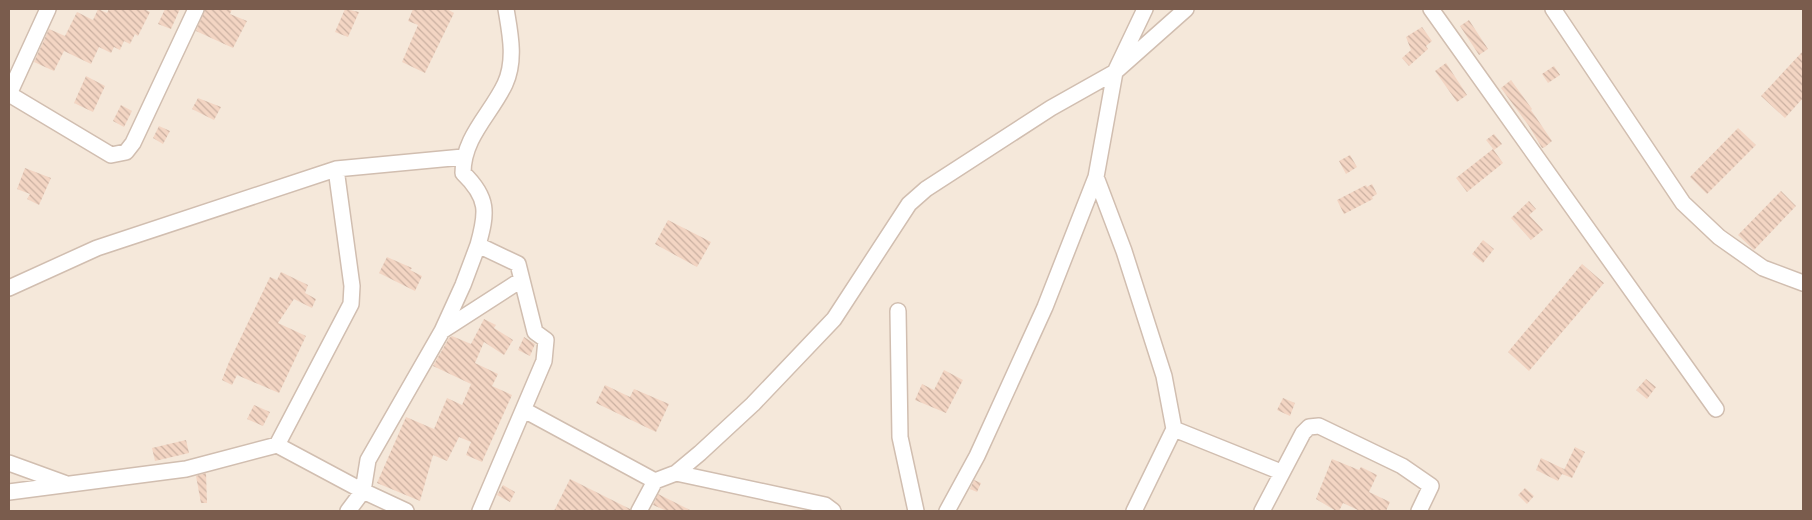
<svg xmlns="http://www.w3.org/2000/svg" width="1812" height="520" font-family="'Nunito Sans',sans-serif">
<defs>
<pattern id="building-back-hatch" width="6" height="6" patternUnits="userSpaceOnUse" patternTransform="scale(1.25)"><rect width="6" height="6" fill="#f3d5c3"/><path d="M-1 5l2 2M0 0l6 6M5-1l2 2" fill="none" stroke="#cab0a1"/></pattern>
</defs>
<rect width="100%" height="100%" fill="#fdf6ec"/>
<path fill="#f5e8da" d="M9,9H1803V511H9Z"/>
<path fill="url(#building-back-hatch)" d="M98,9L107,13L109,9H144L150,12L138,36L135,34L130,44L124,41L120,50L114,47L111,53L99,47L91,64L64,51L54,71L34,62L49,29L65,36L77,12L93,20Z
M165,9H180L171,29L158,24Z
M205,9H232L230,14L247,21L233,48L196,31Z
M345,9L359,12L348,37L335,32Z
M413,9H447L454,13L425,73L402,62L418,25L408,21Z
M1469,20L1488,49L1479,55L1460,26Z
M1422,27L1432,41L1426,46L1428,49L1409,66L1402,58L1411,50L1406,37Z
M1803,51V98L1785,118L1761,96Z
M1446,63L1467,95L1457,102L1435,71Z
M1554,66L1560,75L1548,83L1542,74Z
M86,76L105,86L93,112L74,103Z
M1511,80L1532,109L1531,110L1552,141L1545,147L1542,148L1529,126L1501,88Z
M198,98L221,107L214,120L192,109Z
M121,105L132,111L124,127L113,121Z
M159,126L170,131L163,144L153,138Z
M1738,128L1756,145L1707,194L1690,177Z
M1494,134L1502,144L1494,150L1486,140Z
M1493,149L1503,163L1467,192L1456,178Z
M1350,155L1357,167L1346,174L1339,161Z
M25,168L51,178L39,205L27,199L30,194L17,189Z
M1372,184L1377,194L1372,197L1373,199L1344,214L1337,200L1366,185L1367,187Z
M1781,191L1796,206L1754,250L1738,235Z
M1529,201L1536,209L1529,215L1543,230L1531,240L1511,218Z
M668,220L711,242L697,267L655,244Z
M1483,240L1494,249L1483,263L1472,254Z
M387,257L412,268L410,270L422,276L415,291L379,273Z
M1582,264L1604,283L1529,371L1508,352Z
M281,272L308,285L305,293L316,299L312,308L294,299L278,323L306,336L279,393L237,375L232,385L222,380L229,362L270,277L277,280Z
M484,319L496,325L494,328L513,340L504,355L484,342L475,363L498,374L492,386L512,395L482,462L466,455L471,442L459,437L447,461L433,455L420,501L377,483L406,417L434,429L447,398L462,405L471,384L433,366L449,338L452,336L471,344Z
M524,337L535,344L530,356L518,350Z
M944,370L963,380L946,413L915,400L922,384L934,390Z
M1646,379L1656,387L1647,399L1636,390Z
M605,385L630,397L634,389L669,404L656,432L596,403Z
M1283,398L1295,403L1290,416L1277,410Z
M254,405L270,412L263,426L247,419Z
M186,440L189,453L155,461L152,448Z
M1575,447L1585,452L1572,478L1562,474L1558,481L1536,470L1541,458L1564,469L1563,472Z
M1332,459L1359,470L1361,467L1377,475L1369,492L1390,502L1386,511H1360L1343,503L1339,511H1336L1316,499Z
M206,473L207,503H201L196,476Z
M570,479L630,509V511H554Z
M974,480L981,483L977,492L970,489Z
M503,485L515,492L510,502L497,495Z
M1525,488L1534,496L1527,504L1518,495Z
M658,494L692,511H667L653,505Z"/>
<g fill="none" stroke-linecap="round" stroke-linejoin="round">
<g stroke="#d1beb0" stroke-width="18">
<path id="minor" d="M1431,9L1716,409
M1553,9L1683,203L1719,237L1763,268L1803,283
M9,94L111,155L126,152L133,143L196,9
M9,94L48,9
M1096,177L1124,251L1164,376L1174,429L1134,511
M9,288L97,248L336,169L463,157
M898,311L900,437L916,511
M442,331L463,285L478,245
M524,410L655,481
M1174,429L1281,472
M277,445L351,304L352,286L336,169
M9,463L64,483
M676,473L825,505L833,511
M9,492L186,469L277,445L363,491L406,511
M348,511L363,491L368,460L442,331L521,280
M480,511L544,361L546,340L535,332L518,264L478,245C487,213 489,198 463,173C463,137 491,114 505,84C516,60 510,33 506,9
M639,511L655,481L676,473L700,453L753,404L834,319L909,204L926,189L1051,108L1115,72L1186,9
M947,511L977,456L1045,307L1096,177L1115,72L1145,9
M1262,511L1303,433L1309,427L1319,426L1402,466L1431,486L1419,511"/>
</g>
<use href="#minor" stroke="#fff" stroke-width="15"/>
</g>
<rect width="1812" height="520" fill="none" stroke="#7a5c4d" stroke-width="20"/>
</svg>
